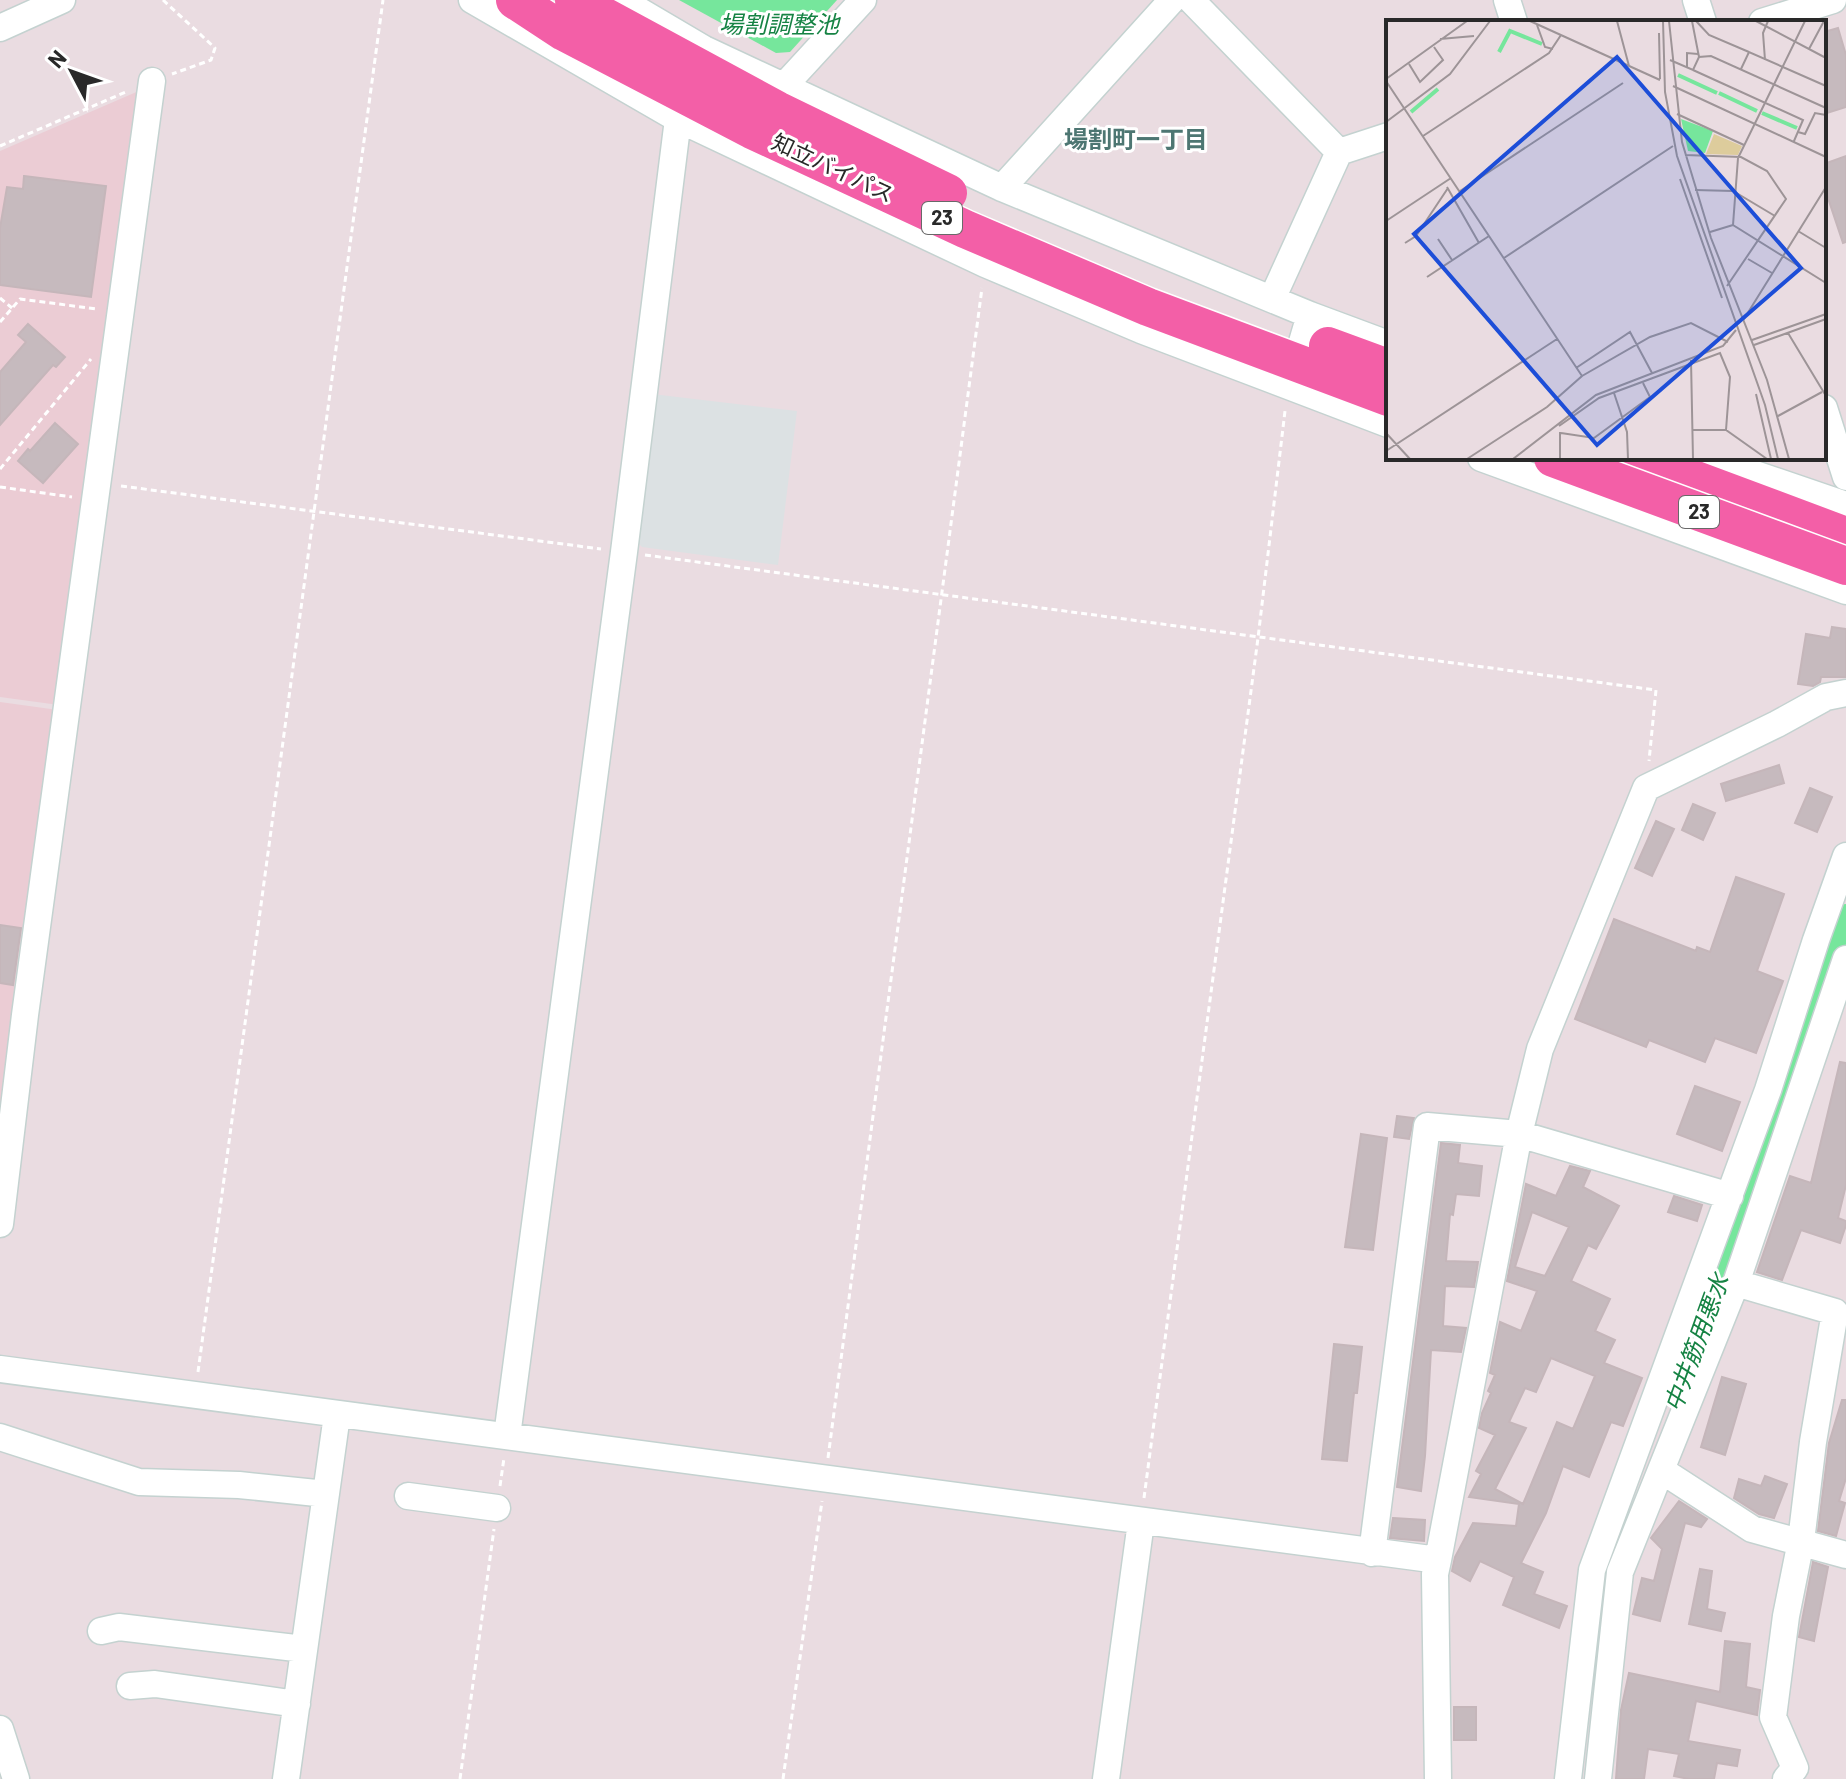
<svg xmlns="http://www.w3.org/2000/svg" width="1846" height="1779" font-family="Barlow,'Noto Sans JP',sans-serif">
<rect width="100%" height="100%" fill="#eadce1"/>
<path fill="#dce1e3" d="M652,394L797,411L778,565L642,547L635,540Z"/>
<path fill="#ebccd4" d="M141,90L59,705L0,697V151Z
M0,702L58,710L0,1149Z"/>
<path fill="#76e69c" d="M679,0H837L790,52L776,53Z"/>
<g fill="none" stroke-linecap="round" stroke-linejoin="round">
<path stroke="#76e69c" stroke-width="20" d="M1699,1345L1846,914"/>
</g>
<path fill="#c6babe" stroke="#c5b6ba" stroke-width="2" fill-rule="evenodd" d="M1838,28L1846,55V107L1824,114V32Z
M1846,156V242L1843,243L1824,186V164Z
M24,176L106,186L91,297L0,285V228L7,187L23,189Z
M28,324L65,357L56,367L53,365L0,425V372L26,342L18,335Z
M55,423L78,444L43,483L18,461L28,449L30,451Z
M1832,627L1846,629V677H1821L1820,682L1813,686L1798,684L1806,634L1830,638Z
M1779,765L1784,783L1726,801L1721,784Z
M1810,788L1832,797L1817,832L1795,823Z
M1693,804L1715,813L1703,840L1682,830Z
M1656,821L1674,829L1652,876L1635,868Z
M1736,877L1784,894L1757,971L1783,981L1756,1053L1715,1038L1705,1062L1649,1040L1646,1047L1575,1019L1614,919L1696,951L1697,947L1710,952Z
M0,925L21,928L13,985L0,983Z
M1840,1062L1846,1063V1185L1838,1218L1846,1221V1225L1840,1243L1801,1230L1782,1280L1757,1272L1790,1176L1811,1183Z
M1695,1086L1740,1102L1722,1151L1677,1134Z
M1397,1116L1414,1118L1409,1139L1394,1137Z
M1361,1134L1387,1138L1373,1250L1345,1247Z
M1441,1143L1460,1145L1458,1163L1482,1166L1479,1196L1456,1194L1453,1215L1450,1214L1446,1261L1478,1262L1474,1287L1445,1286L1443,1326L1466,1328L1461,1352L1431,1350L1425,1456L1421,1491L1397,1487Z
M1570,1166L1590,1171L1583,1187L1619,1206L1596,1249L1588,1245L1571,1281L1610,1299L1595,1331L1615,1340L1604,1363L1642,1378L1623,1426L1611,1422L1589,1477L1563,1466L1546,1513L1521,1563L1543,1572L1534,1594L1567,1606L1559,1628L1503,1605L1514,1577L1480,1561L1470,1581L1452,1571L1455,1557L1473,1523L1516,1526L1519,1504L1469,1497L1481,1474L1476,1471L1495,1435L1479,1428L1482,1413L1491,1393L1488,1391L1495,1375L1490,1373L1500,1322L1521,1331L1537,1291L1507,1281L1526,1184L1556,1196ZM1532,1212L1569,1227L1545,1276L1515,1267ZM1551,1358L1595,1376L1573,1429L1557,1422L1523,1504L1495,1489L1526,1428L1509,1422L1525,1388L1536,1392Z
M1674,1196L1702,1205L1697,1221L1668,1212Z
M1334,1344L1362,1347L1357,1393H1354L1347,1461L1322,1459Z
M1722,1377L1746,1384L1725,1455L1701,1447Z
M1842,1400H1846V1478L1839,1501L1845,1503L1836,1536L1818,1531L1829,1443Z
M1765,1476L1787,1484L1774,1518L1759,1514L1734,1498L1739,1479L1761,1486Z
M1679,1501L1707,1519L1701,1527L1685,1523L1660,1621L1633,1614L1642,1578L1654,1581L1662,1549L1651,1538Z
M1393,1518L1425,1520L1424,1541L1390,1538Z
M1813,1562L1828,1567L1814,1641L1799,1637Z
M1700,1569L1712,1571L1707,1609L1725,1613L1721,1631L1689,1624Z
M1725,1641L1750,1644L1746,1687L1760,1690L1757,1715L1696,1701L1688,1741L1740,1750L1737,1766L1717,1763L1714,1779H1689L1674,1776L1679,1754L1648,1749L1644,1779H1616L1621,1710L1629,1673L1720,1692Z
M1454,1707H1476V1740H1454Z"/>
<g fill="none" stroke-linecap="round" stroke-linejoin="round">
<g stroke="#c4d2d0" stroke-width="29">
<path id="minor" d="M472,0L678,119L985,264L1141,330L1388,424
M621,0L704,49L1002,188L1310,315L1388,344
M1191,0L1339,152L1388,136
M1507,0L1514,22
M1696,0L1703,22
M1762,22L1833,0
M0,28L62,0
M783,87L863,0
M1002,188L1172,0
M1272,299L1339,152
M1292,376L1310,315
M1824,408L1846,477
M1481,458L1846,591
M1708,458L1846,505
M0,1224L25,1015L152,81
M1736,1283L1835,1312L1813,1442L1801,1541L1786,1616L1773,1717L1795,1768L1786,1779
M0,1369L1438,1560L1435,1574L1438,1779
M507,1436L624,552L678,119L691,82
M0,1437L139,1482L239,1485L326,1494
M1661,1470L1752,1529L1846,1555
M408,1496L497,1508
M1372,1553L1427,1126L1519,1134L1730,1196
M1438,1560L1519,1134L1540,1049L1646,788L1777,724L1826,697L1846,693
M101,1631L119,1627L304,1649
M130,1686L155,1684L297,1704
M0,1729L16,1779
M286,1779L337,1415
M1106,1779L1141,1522
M1568,1779L1592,1570L1768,1090L1816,940L1846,856
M1598,1779L1620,1572L1736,1283L1846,959"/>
</g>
<g stroke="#fff" stroke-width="41">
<path id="highway" d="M1637,458L1846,536"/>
</g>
<path stroke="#fff" stroke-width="3" stroke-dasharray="6 4" stroke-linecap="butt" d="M163,0L215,48L211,60L172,74
M0,146L128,91
M0,298L12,308
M0,322L20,299L97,309
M0,469L91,359
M121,486L601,549
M0,487L72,497
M645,555L1656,690L1649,761
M198,1372L383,0
M828,1458L982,288
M500,1486L504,1458
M1144,1498L1258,638L1285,411
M460,1779L494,1529
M783,1779L822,1501"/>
<use href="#minor" stroke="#fff" stroke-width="26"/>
<use href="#highway" stroke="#f35fa7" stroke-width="38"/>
<g stroke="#fff" stroke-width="41" stroke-linecap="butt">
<path id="highway-bridge" d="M515,0L564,32L752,130L965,229L1148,307L1388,397
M574,0L777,110L948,193
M1328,346L1388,368
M1553,458L1846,566"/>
</g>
<use href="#highway-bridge" stroke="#f35fa7" stroke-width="38"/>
</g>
<g text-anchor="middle" stroke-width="6" stroke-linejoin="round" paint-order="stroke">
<g fill="#fff" stroke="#696969" stroke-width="2">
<rect x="922" y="202" width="40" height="32" rx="6"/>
<rect x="1679" y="496" width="40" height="32" rx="6"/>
</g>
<g font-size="20" font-weight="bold" fill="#292929">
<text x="942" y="225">23</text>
<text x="1699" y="519">23</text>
</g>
<g font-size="22" fill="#292929" stroke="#fff">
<text transform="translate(833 168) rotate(25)" y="8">知立バイパス</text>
</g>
<g font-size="24" font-style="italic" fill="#168344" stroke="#fff">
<text x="779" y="33">場割調整池</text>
<text transform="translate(1697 1343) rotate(-70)" y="8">中井筋用悪水</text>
</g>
<g font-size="24" font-weight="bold" fill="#4d7672" stroke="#fff">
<text x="1136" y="148">場割町一丁目</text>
</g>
</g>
<g transform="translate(1386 20)">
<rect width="440" height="440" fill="#eadce1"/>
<path d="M328,114L356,126L352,135L320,134Z" fill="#ddcc9c"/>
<path d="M295,99L327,111L319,133L302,131Z" fill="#76e69c"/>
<path fill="none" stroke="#76e69c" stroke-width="4" d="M113,32L124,11L156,24M292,55L331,73M333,73L371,91M25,92L52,69M376,93L411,108"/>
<path fill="none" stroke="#9d9497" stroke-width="2" d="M144,1L274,60M231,1L243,46M277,1L279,72L291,136L379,385L392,439M283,1L296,122L325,218L381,360L403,439M306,1L313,37M310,1L323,15L363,32M370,1L440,38M419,1L352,138L347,205L440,263M151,5L159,27L167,29M273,13L274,59M54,19L88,16M423,29L438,1M284,40L307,50L313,37L325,36L440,88M379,40L377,13L382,1M23,44L34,62L57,40L48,27M301,47V33L312,34M355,49L363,32L440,66M307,50L417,100L408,121M0,59L81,1M0,61L196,356L161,387L81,439M287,66L440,137M291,94L358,125M0,102L64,54L104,1M412,112L419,114L429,93L440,95M37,116L163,33L175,15M299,135L355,137L381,151L400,179L341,266M294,159L336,278M61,167L93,223M309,170L347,171L389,196M74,171L237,63M0,201L65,158M412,211L440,228M324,212L347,205M52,219L66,240M19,223L30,216L62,168M118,238L287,126M362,239L386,253M41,257L103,216M358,299L440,167M402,313L440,376M366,320L440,294M368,325L440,299M305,340L307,439M190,348L244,312L266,353M196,356L264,317L305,303L342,322M228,373L241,412L242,439M370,374L385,439M392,396L436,372M173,406L213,378L334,333L344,357L340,410M306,410H340L381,439M0,413L24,439M175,413L208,418L264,377L257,363M0,431L171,319M127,439L210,375L337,326L350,310M174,439V412"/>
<path fill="#1d4ed8" fill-opacity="0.15" stroke="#1d4ed8" stroke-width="4" d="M231,37L415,248L211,425L28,214Z"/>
<rect width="440" height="440" fill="none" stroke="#292929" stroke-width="4"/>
</g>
<g transform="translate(72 72) rotate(311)" stroke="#ffffff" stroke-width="6" paint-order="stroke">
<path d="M0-6L14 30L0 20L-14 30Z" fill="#292929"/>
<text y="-12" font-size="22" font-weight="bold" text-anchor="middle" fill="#292929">N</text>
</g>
</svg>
